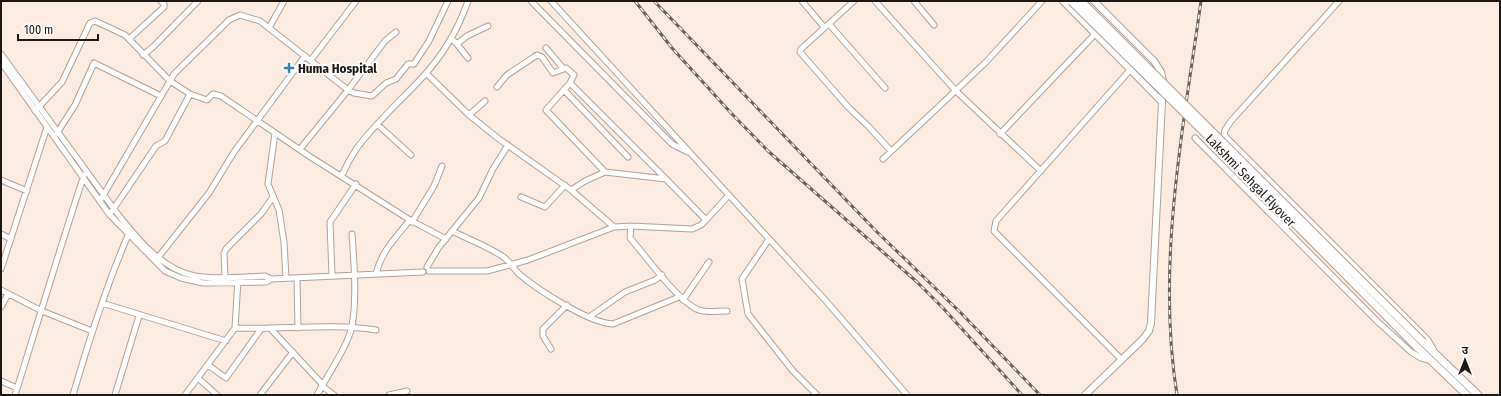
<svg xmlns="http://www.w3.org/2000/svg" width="1501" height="396" font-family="'Fira Sans Condensed','Noto Sans Devanagari',sans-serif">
<rect width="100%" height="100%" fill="#fcebe1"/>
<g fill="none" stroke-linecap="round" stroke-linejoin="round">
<g stroke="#b0a097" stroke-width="7">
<path id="minor" d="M531,1L672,144L688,152
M551,1L826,301L907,395
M802,1L824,27
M854,1L801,49L800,52L848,107L868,126L891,151
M875,1L956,91L1041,171
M914,1L934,25
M1339,1L1231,121L1225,130L1224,135L1428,340L1433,349
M829,24L885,88
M269,28L284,1
M396,32L385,41L348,90L354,93L372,96L386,83L396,79L408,64H414L429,41L448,1
M451,38L457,44L467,36L488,26
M129,39L164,7V4L161,1
M457,44L468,58
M546,48L563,68
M1,54L114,209C134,235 160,269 195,276C217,280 242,277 265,276L271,279L423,272
M143,55L153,47L198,1
M311,60L356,1
M1,62L109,214L165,271L181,278L203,283L266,282L271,279
M426,73L469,115L499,139L571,190L614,227
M570,83L546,110L605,172
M497,87L507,75L537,55L542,57L553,73L566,68L574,75L570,83L666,179
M564,90L628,157
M35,111L62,82L90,23L95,21L125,35L170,81L190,94L207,100L213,94L221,96L309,156L410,220L446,239
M469,115L485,101
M377,124L411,155
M57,133L75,105L94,63L161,96
M275,133L268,184L279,210L284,242L286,278
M1000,134L1095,34
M1195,138L1378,322L1411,352L1421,358L1429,360
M883,159L986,62L1042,1
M342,175C346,166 351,157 357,148C375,124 398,103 419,81C440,59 458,30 468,1
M1,180L27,191
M521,197L545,207L565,185
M100,201L174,74L229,20L240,15L260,21L348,90L300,149
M112,211L156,146L165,141L190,94
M706,220L729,195
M412,222L434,186L442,166
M631,226L630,238C646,256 679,303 699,310C707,313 718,311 727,311
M452,231C468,239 487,246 502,256C509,260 513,268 519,274C538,290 589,323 613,324L679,297
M1,234L11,239
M769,239L742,279L748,314L793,371L817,395
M156,260L209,193L234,152L305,56
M427,267L439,247L479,198L493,169L508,145
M1,269L47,127
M429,271H487L528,260L614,227L631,226L692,229L701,225L706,220L666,179L605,172L585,181L571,190
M376,274C381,252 396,237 410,220
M332,275L330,222L356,184
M225,277L224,253L226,249L261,214L273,197
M297,278L298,328
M1,290L42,311L92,331
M683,300L709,262
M102,303L226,341
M1,307L8,294
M589,317L625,292L655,280L662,275
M235,328L238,280
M270,328L323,385
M551,349L543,336V329L567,305
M1121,359L994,231L996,221L1130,70
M208,365L226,378L261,329
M198,378L217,395
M1,381L17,388
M322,386L334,395
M15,395C38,322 60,248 84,175
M73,395C89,340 106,286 129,233
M115,395L139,316
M185,395L235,328C282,330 330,323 376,330
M260,395L293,352
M317,395C327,376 348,346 352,326C357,300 354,261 352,234
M389,395L407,391"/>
</g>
<g stroke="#b0a097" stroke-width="8">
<path id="tertiary" d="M1063,1L1162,102
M1085,395L1142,340L1149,331L1151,323L1163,81L1161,72L1154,61L1094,1"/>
</g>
<g stroke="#b0a097" stroke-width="9">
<path id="secondary" d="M1423,342L1478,395
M1417,347L1467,395"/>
</g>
<use href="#minor" stroke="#fff" stroke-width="5"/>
<use href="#tertiary" stroke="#fff" stroke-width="6"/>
<use href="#secondary" stroke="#fff" stroke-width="7"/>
<g stroke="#6b615b" stroke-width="3">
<path id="rail" d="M635,1L672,48L731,113L768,151L917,282L943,308L1022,395
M654,1L877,232L960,312L1040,395
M1177,395C1156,265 1183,130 1201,1"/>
</g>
<use href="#rail" stroke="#fff" stroke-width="1.5" stroke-dasharray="4.5" stroke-linecap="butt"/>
<g stroke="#b0a097" stroke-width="9" stroke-linecap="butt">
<path id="secondary-bridge" d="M1071,1L1213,141L1417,347
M1081,1L1423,342"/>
</g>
<use href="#secondary-bridge" stroke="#fff" stroke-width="7"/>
</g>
<path fill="#3881b5" stroke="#fff" stroke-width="1.5" d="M287 62h4v4h4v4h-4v4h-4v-4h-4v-4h4z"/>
<g text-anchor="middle" stroke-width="4" stroke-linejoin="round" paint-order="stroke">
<g font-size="13" font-weight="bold" fill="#1d1714" stroke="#fff" text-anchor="start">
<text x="298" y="73">Huma Hospital</text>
</g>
<g font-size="13" fill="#1d1714" stroke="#fff">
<text transform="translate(1251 180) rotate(46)" y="5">Lakshmi Sehgal Flyover</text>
</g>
</g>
<rect width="1501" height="396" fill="none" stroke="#1d1714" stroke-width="4"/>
<g transform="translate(1465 360)" stroke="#ffffff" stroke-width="3" paint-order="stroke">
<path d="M0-3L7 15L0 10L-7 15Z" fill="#1d1714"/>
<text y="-6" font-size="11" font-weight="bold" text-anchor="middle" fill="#1d1714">उ</text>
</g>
<path d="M18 34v6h80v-6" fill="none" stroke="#1d1714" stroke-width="2"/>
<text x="24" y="34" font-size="12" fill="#1d1714" stroke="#ffffff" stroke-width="3" paint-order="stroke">100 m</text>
</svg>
